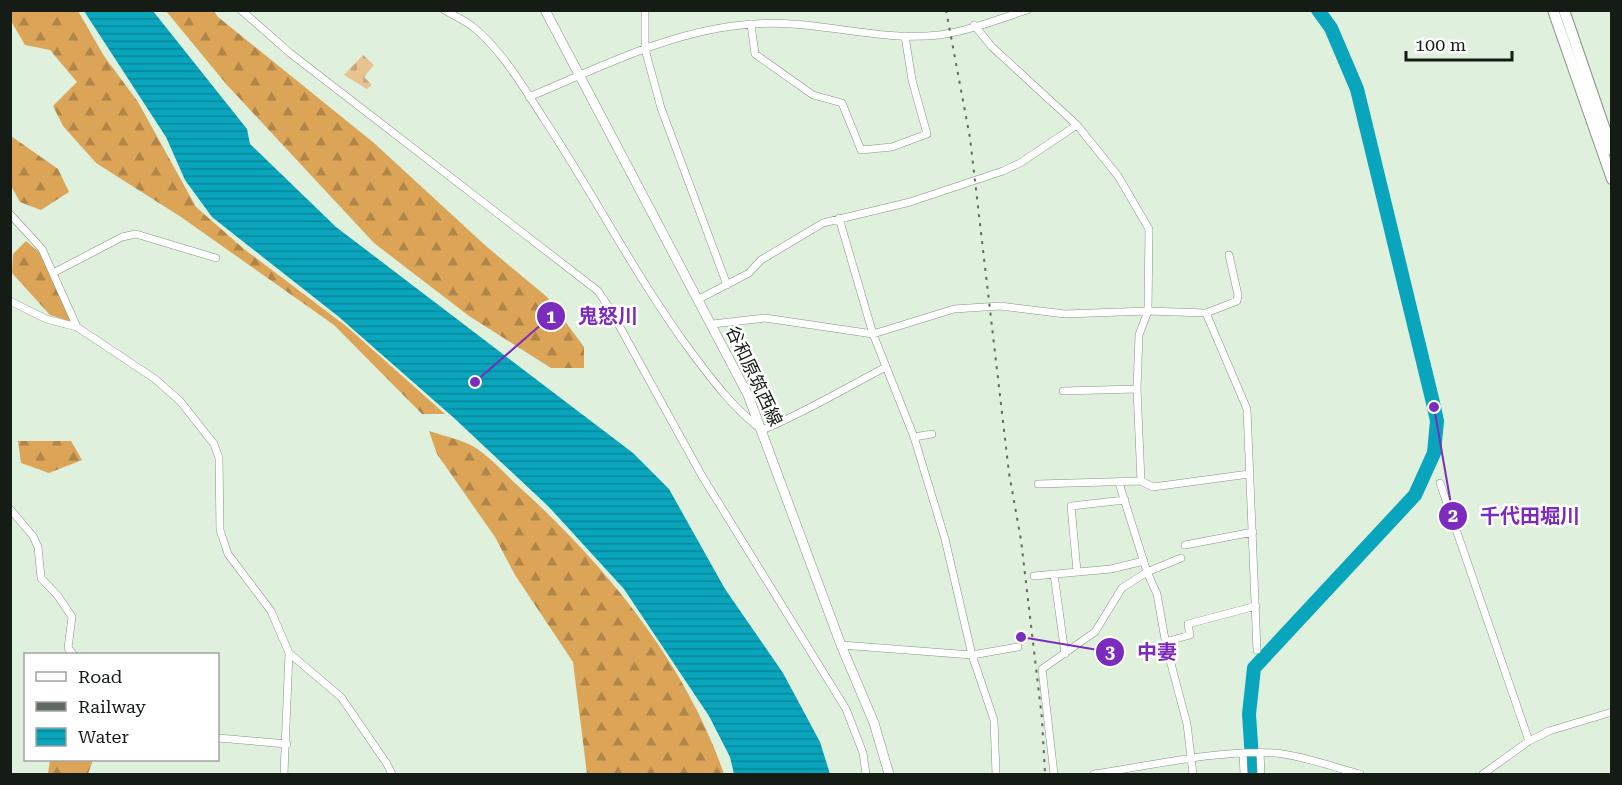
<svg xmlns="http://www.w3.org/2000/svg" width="1622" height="785" font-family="'Roboto Serif','Noto Sans JP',serif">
<defs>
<pattern id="forest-firs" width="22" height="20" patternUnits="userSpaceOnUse" patternTransform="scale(1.5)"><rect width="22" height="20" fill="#dba457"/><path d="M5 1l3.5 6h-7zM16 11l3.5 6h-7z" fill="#b08547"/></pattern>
<pattern id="cemetery-stones" width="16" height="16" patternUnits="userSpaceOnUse" patternTransform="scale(1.5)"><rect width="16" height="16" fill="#e8c28f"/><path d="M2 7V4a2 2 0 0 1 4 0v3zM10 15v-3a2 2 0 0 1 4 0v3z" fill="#c6a67a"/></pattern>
<pattern id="water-rules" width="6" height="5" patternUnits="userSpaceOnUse" patternTransform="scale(1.5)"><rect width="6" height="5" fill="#08a5bc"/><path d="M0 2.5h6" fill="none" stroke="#088698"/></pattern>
</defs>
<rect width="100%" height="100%" fill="#dff0dd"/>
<path fill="url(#forest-firs)" d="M11,10L78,11L104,56L138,102L196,207L244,249L346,326L445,414H422L334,325L181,217L96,163L63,126L53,106L77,82L50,50L25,45L11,21Z
M166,11H214L218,17L374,143L487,247L547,297L584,347V368H551L469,316L374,243L227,85Z
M11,136L58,169L69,192L41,210L20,202L11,186Z
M26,241L40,253L72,322L50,315L12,273L13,254Z
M429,431C444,436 464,440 476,448C491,458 504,473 517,485C604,563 686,663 724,774H587L573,662L515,575L495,537L437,454Z
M18,441H71L82,460L49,473L21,463Z
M50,760H93L88,774H48Z"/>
<path fill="url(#cemetery-stones)" d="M363,55L374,65L364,77L372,85L367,89L344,75Z"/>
<path fill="url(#water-rules)" d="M84,11H153L247,129L250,144L336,227L633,453L669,489L725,589L783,673L820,742L830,774H734L730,757L709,716L624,589L549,507L454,418L339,317L212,217L185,180L166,137Z"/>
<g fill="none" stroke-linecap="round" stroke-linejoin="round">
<path stroke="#08a5bc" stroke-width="14" d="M1253,774L1249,714L1254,668L1415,495L1434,453L1437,421L1434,407L1357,89L1331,28L1318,10"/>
<g stroke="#859584" stroke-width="8">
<path id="minor" d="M241,10L290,53L598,291L610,309L702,476L846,709L863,753L866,774
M444,10C453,15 464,20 472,26C502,50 523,87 544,119C595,196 637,279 692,353C713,381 734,409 762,430C805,413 845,388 886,367
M645,10V49L661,108L727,285
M751,24L755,54L813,95L842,103L861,150L892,147L927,134L912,80L905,36
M974,25L992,47L1077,125L1118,176L1149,229L1148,311L1139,335L1137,389L1141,481
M529,97C601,67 674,29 753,24C816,19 877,42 939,35C969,31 999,19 1027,10
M10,214L42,249L77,327
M839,218L873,334L914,437L945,539L972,655L994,720L996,774
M55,272L122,237L136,234L216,258
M699,299L749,273L761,260L823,223L910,202L1003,171L1020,163L1077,125
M10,301L46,319L77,327L155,379L180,401L214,444L219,458L220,530L228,554L271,611L289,653L284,774
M1206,313L1247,409L1257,650
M713,324L765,318L873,334L954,309L1000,306L1065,314L1148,311L1206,313L1237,301L1238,295L1229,255
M1063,391L1137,389
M914,437L932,434
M1119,483L1147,572L1157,594L1166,645L1187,724L1193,774
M1440,483L1529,741
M1038,484L1141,481L1153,487L1249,474
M10,509L33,536L38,547L41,578L58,596L72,617L68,648L73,654
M1185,545L1253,532
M1077,571L1071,506L1125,500
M1054,574L1065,654
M1034,576L1111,569L1144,561
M1165,642L1190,635L1188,624L1256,606
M841,645L972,655L1018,647
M289,653L341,697L387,764L392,774
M218,738L287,744
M1260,752L1261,774
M1243,753L1244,774
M1054,774L1042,669L1095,632L1122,588L1147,572L1181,558
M1094,774C1148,766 1222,749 1276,753C1304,756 1333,767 1360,774
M1483,774L1529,741L1549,731L1612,712"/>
</g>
<g stroke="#859584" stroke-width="10">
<path id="secondary" d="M545,10L748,395L841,645L874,723L889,774"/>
</g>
<g stroke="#859584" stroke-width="12">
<path id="trunk" d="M1553,10L1612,179
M1564,10L1612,150"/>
</g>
<use href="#minor" stroke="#fff" stroke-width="7"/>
<use href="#secondary" stroke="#fff" stroke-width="9"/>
<use href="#trunk" stroke="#fff" stroke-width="10"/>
<path stroke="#606a60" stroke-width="2" stroke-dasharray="3 6" stroke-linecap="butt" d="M946,10L970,138L1009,473L1021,540L1042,719L1045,774"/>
</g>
<g text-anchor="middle" stroke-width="5" stroke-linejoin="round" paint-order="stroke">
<g font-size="18" fill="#151b15" stroke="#fff">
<text transform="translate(754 376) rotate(65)" y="6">谷和原筑西線</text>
</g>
</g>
<path fill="none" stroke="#7b2cbf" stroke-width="2" d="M475 382L551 316M1434 407L1453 516M1021 637L1110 652"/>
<g fill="#7b2cbf" stroke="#fff" stroke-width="2">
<circle cx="475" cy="382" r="6"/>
<circle cx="1434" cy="407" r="6"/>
<circle cx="1021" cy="637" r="6"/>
<circle cx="551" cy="316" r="15"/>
<circle cx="1453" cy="516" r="15"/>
<circle cx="1110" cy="652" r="15"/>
</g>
<g font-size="18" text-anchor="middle" font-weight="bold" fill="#fff">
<text x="551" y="323">1</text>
<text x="1453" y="522">2</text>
<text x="1110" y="658">3</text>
</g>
<g font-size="20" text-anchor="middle" font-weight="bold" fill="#7b2cbf" stroke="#fff" stroke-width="5" stroke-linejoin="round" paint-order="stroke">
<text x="608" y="323">鬼怒川</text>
<text x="1530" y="523">千代田堀川</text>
<text x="1157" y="659">中妻</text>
</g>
<rect width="1622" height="785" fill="none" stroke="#151b15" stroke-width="24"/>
<rect x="24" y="653" width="195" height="108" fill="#ffffff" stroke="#a1a4a1" stroke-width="1.5"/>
<rect x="36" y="672" width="30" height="9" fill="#ffffff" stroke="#a1a4a1" stroke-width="1.5"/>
<text x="78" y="683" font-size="18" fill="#151b15">Road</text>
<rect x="36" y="702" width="30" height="9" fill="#606a60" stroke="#a1a4a1" stroke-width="1.5"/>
<text x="78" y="713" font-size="18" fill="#151b15">Railway</text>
<rect x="36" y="728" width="30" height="18" fill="url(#water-rules)" stroke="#a1a4a1" stroke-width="1.5"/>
<text x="78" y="743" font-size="18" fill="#151b15">Water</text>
<path d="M1406 51v9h106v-9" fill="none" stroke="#151b15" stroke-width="3"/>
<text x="1415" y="51" font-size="18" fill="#151b15" stroke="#ffffff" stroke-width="4.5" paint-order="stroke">100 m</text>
</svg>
